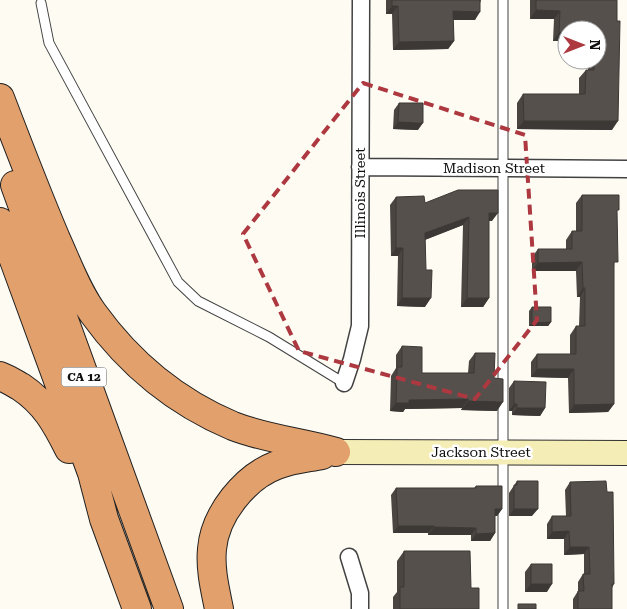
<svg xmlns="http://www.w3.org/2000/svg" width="627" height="609" font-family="'Roboto Serif',serif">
<rect width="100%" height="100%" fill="#fdfbf2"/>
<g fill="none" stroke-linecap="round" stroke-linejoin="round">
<g stroke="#424242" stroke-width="11">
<path id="lane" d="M41,3L49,43L178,282L198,301L269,337L344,383
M503,609V0"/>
</g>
<g stroke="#424242" stroke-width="19">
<path id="street" d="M360,167L627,169
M344,383L352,359L360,326L361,0
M349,557L360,593V609"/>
</g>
<g stroke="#313131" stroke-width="26">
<path id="secondary" d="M336,452L627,453"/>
</g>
<g stroke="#202020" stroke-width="30">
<path id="highway" d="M0,98C18,145 36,192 56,239C67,263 77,291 93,313C129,363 176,402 233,426C266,439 301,442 336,452
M15,185L169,609
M0,222L92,473L104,519L137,609
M0,376C8,379 14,383 21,387C45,403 56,423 69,449
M219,609C215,589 210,569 212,549C215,514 245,477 277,465C292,459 307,458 322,455"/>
</g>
<use href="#lane" stroke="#fff" stroke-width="9"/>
<use href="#street" stroke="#fff" stroke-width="16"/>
<use href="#secondary" stroke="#f5edb6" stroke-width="24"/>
<use href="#highway" stroke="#e2a06c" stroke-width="28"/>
</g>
<path fill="#4a4541" d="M386,0H481L475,20H453L454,41L448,49L393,50L392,14H386Z
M530,0H617L612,130L517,129V103L523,94H579V78L586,70H588V60H597V30H567V41H553L554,19H530Z
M399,103L418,130L393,129L394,110Z
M582,195L617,212L614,267V404L608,412L569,413L568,378L531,377V362L537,354H570V335L576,326H579L580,297H577L576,271H532V257L538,249H566V240L572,231H576V203Z
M396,197L425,203L492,221H489V298L483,307H461L463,225L425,240V307L397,306L398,256H391L390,205Z
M532,307L551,322L548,326H529V311Z
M402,346L422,373H468L469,361L475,353L494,378L497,411L461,410L462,408L405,409L403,412L390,411L391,376L396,368V355Z
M514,381L545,408L540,416L512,415V411H509V388Z
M517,481L532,516H509V493Z
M570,482L607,492L614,584L612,588V609H573V599L578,591V582L583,574H584V554L564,555V539H547V524L552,516H566L565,490Z
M476,486L502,509L497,516H495V533L490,541H471V535H428V533H393L391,495L396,488H474Z
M404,551L471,588L479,609H393V597L397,592V561Z
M531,564L547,592H525V572Z"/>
<path fill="#3c3835" d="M392,6H398L392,14H386Z
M536,10L560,11L554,19H530Z
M453,11L480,12L475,20H447Z
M559,32L567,33V41H553Z
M454,41L448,49L393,50L399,42Z
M524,121H618L612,130L517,129Z
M398,122L423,123L418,130L393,129Z
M489,213H498L492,221H483Z
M469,217L463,225L419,242L425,233Z
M396,248H403L398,256H391Z
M582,262L576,271H532L538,263Z
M583,288H585L580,297H577Z
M402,298H431L425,307L397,306Z
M467,298H489L483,307H461Z
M551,322L548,326H529L532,323Z
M537,369H574L568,378L531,377Z
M468,399L462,408L405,409L403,412L390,411L396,403L409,400Z
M468,401L503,402L497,411L461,410Z
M514,404H517L512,411H509Z
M614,404L608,412L569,413L574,405Z
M517,408H545L540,416L512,415Z
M495,509H502L497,516H489Z
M514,509H538L532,516H509Z
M398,526H434L428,533H393Z
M434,527L476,528L471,535H428Z
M569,531L564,539H547L552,532Z
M495,533L490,541H471L476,534Z
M570,547H589L584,554L564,555Z
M531,584H552L547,592H525Z"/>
<path fill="#56504c" stroke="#3c3835" d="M392,0H480V12L453,11L454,41L399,42L398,6H392Z
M536,0H617V21H620L618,121H524L523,94H585L586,70H594V60H597V30H567V33L559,32L560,11L536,10Z
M399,103H423V123L398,122Z
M458,190H498V213H489V298H467L469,217L425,233L426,270H432L431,298H402L403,248H396V197L424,196L425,203Z
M582,195H619V210H617L618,262H614V404L574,405V369H537V354H576V326H585V288H583L582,262L538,263V249H572V231H582Z
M532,307H551V322L532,323Z
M402,346L422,347V373H474L475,353H495L494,378L503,379V402L468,401V399L409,400V403H396L397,367H402Z
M514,381L546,382L545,408H517V404H514Z
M517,481H538V509H514V485H517Z
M606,481L607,492H613L614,584H612V609H578V591H584L583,574H590L589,547H570L569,531L552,532V516H571L570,482Z
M476,486H502V509H495V533L476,534V528L434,527V526H398L396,488H476Z
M404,551H470L471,588H479V609H400V587H404Z
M531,564H552V584H531Z
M518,604H536V609H518Z"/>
<path fill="none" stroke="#ad3840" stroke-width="4" stroke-dasharray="10 6" stroke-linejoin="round" d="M363,83L525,135L537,320L475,399L299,351L243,234Z"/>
<g text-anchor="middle" stroke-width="5" stroke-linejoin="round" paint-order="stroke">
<rect fill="#fff" stroke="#575757" stroke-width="1" x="61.5" y="367.5" width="45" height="19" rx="4"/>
<g font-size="12" font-weight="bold" fill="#0f0f0f">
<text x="84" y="381">CA 12</text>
</g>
<g font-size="14" fill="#0f0f0f" stroke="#fff">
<text x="494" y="173">Madison Street</text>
<text transform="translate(360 193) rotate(-90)" y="5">Illinois Street</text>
<text x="481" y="457">Jackson Street</text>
</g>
</g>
<g transform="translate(582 45) rotate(90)"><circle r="24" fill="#ffffff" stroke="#9f9f9f"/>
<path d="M0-4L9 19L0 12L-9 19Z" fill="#ad3840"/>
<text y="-8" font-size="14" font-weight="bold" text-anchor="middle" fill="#0f0f0f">N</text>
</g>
</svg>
